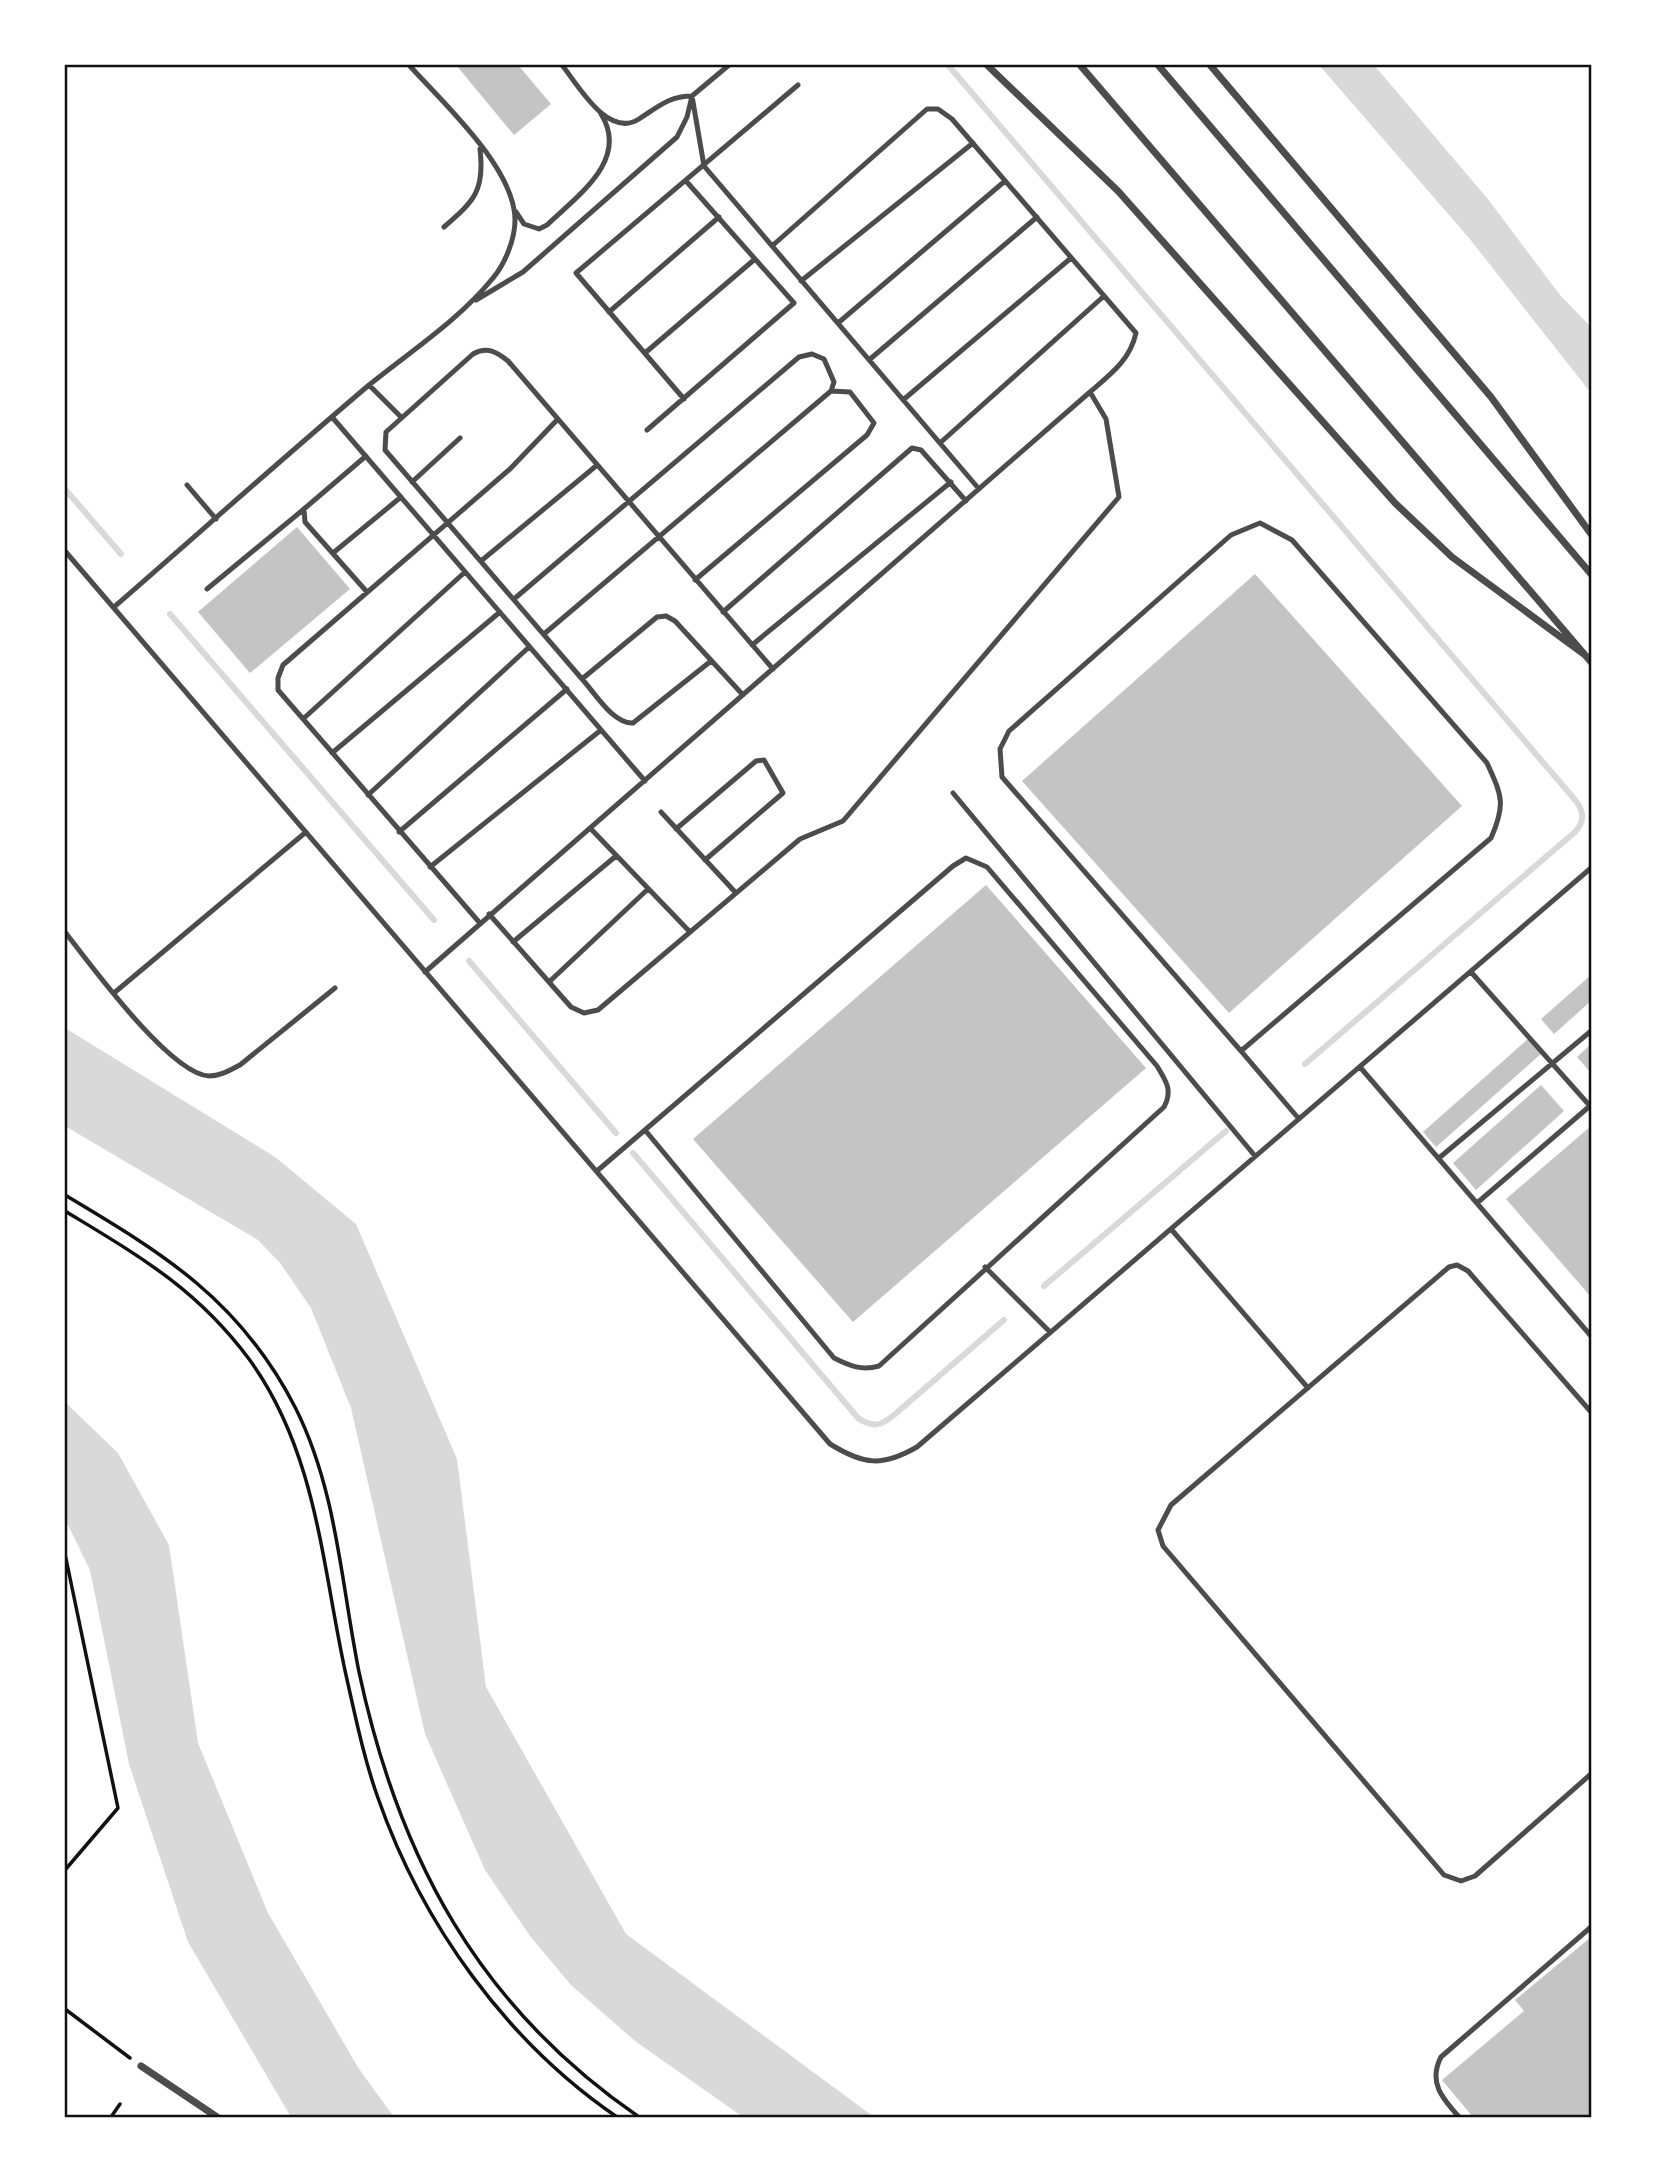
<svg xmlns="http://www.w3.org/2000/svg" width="1656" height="2182" font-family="'Open Sans',sans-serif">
<rect width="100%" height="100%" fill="#fff"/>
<path fill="#d9d9d9" d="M1319,65H1374L1487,198L1560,295L1591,327V393L1469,238Z
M65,1028L275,1157L356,1224L457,1459L486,1687L626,1934L874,2117H743L635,2041L571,1985L530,1936L485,1870L425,1734L351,1408L311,1308L280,1263L258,1240L65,1126Z
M65,1402L118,1453L169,1545L198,1743L268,1913L359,2069L394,2117H291L188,1942L129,1764L90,1570L65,1519Z"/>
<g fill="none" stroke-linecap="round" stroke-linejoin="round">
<path stroke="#d9d9d9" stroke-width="6" d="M948,65L1576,801C1584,812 1585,821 1575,832L1305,1064
M65,489L121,554
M170,614L434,920
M469,961L616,1133
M633,1153L858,1418C873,1428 881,1426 894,1415L1004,1320
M1044,1286L1226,1131"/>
</g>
<path fill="#c4c4c4" d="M456,65H518L551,104L514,135Z
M297,527L350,589L250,673L198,612Z
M1255,574L1462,806L1229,1013L1022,781Z
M986,885L1146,1068L853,1322L693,1139Z
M1591,975V1001L1554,1034L1541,1019Z
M1528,1039L1541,1054L1436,1147L1423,1132Z
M1591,1044V1073L1577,1057Z
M1541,1085L1564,1111L1476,1190L1453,1163Z
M1591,1126V1297L1506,1199Z
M1591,1937V2117H1473L1442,2080L1524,2011L1515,2000Z"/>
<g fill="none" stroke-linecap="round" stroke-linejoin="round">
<path stroke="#111" stroke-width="3.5" d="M65,1195C164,1254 240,1300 295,1407C337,1490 341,1583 359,1672C399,1859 479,2007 639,2117
M65,1211C139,1256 196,1288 249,1359C317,1452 322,1566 346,1675C355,1715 364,1759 378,1798C422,1924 507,2042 617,2117
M65,1554L118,1808L65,1870
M65,2009L130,2058
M111,2117L120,2104"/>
<path stroke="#4c4c4c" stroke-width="5" d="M562,65C578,85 608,139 639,119C658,107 669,96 692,96L704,166L979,489
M516,212L524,224L539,229L547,225C577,196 630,160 601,114
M444,227C474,201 485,191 480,149
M801,281L973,143
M476,300L523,272L677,137L687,117L692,96L729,65
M609,312L719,217
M838,323L1005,181
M645,353L755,259
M869,360L1037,217
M369,385L401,417
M684,399L576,273L798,85
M903,400L1071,258
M332,417L645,781
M647,430L794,303L686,181
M940,443L1104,296
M366,456L304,509L305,522L367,592
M412,482L460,438
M187,485L216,519
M1260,523L1292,540L1487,763C1502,796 1506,804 1491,838L1241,1051L1002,777L1000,749L1009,731L1231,535Z
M65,551L830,1444C864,1465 882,1467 917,1447L1591,868
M333,553L401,497
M481,561L596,466
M207,589L304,509
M514,599L799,357L812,354L824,359L834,382L831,391
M114,607C199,533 283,458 369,385C411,351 459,320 493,278C505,264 515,239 515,220C515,168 442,102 409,65
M723,612L912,448L921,450L966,501
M544,634L831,391L850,392L874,423L867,435L695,580
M752,645L951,482
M582,679C595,693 613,724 633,723L711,661
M743,695L675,621L666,616L657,617L582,679L385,450L386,432L473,354C487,346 497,352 508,361L773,669
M303,719L465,572
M332,753L500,612
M953,793L1255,1156
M368,795L528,648
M661,812L736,893
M590,828L690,932
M676,829L756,761L764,760L783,793L705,860
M399,832L567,689
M430,867L601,730
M489,914L571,1007L584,1013L598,1010L800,839L843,821L1119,497L1106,419L1090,392
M479,922L278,690V678L283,665L510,469L557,420
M65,932C90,964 170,1074 209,1076C221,1076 230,1070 240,1065L335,988
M513,942L616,856
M425,972L1090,392C1111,374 1130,360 1136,333L952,119L938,109H927L772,246
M1471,972L1590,1106
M549,982L648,889
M114,993L306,832
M1241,1051L1299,1119
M1360,1067L1591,1336
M1439,1158L1591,1031
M597,1171L953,866L966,858L987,867L1157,1066C1166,1081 1173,1090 1164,1107L879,1366C862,1371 850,1366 834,1358L645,1130
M1477,1203L1591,1105
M1171,1229L1308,1388
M985,1267L1050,1332
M1591,1412L1468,1271L1457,1265L1449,1267L1171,1505L1158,1530L1163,1546L1444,1875L1461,1881L1475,1876L1591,1774
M1459,2117C1442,2098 1428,2082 1441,2057L1591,1927"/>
<path stroke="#4c4c4c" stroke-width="7" d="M987,65L1118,191L1395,503L1452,557L1585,655
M1080,65L1591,662
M1158,65L1591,574
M1210,65L1491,397L1591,534
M141,2066L217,2117"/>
</g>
<rect width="1656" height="2182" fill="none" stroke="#ffffff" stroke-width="133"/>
<rect x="66" y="66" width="1524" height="2050" fill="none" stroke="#111" stroke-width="2.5"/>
</svg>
